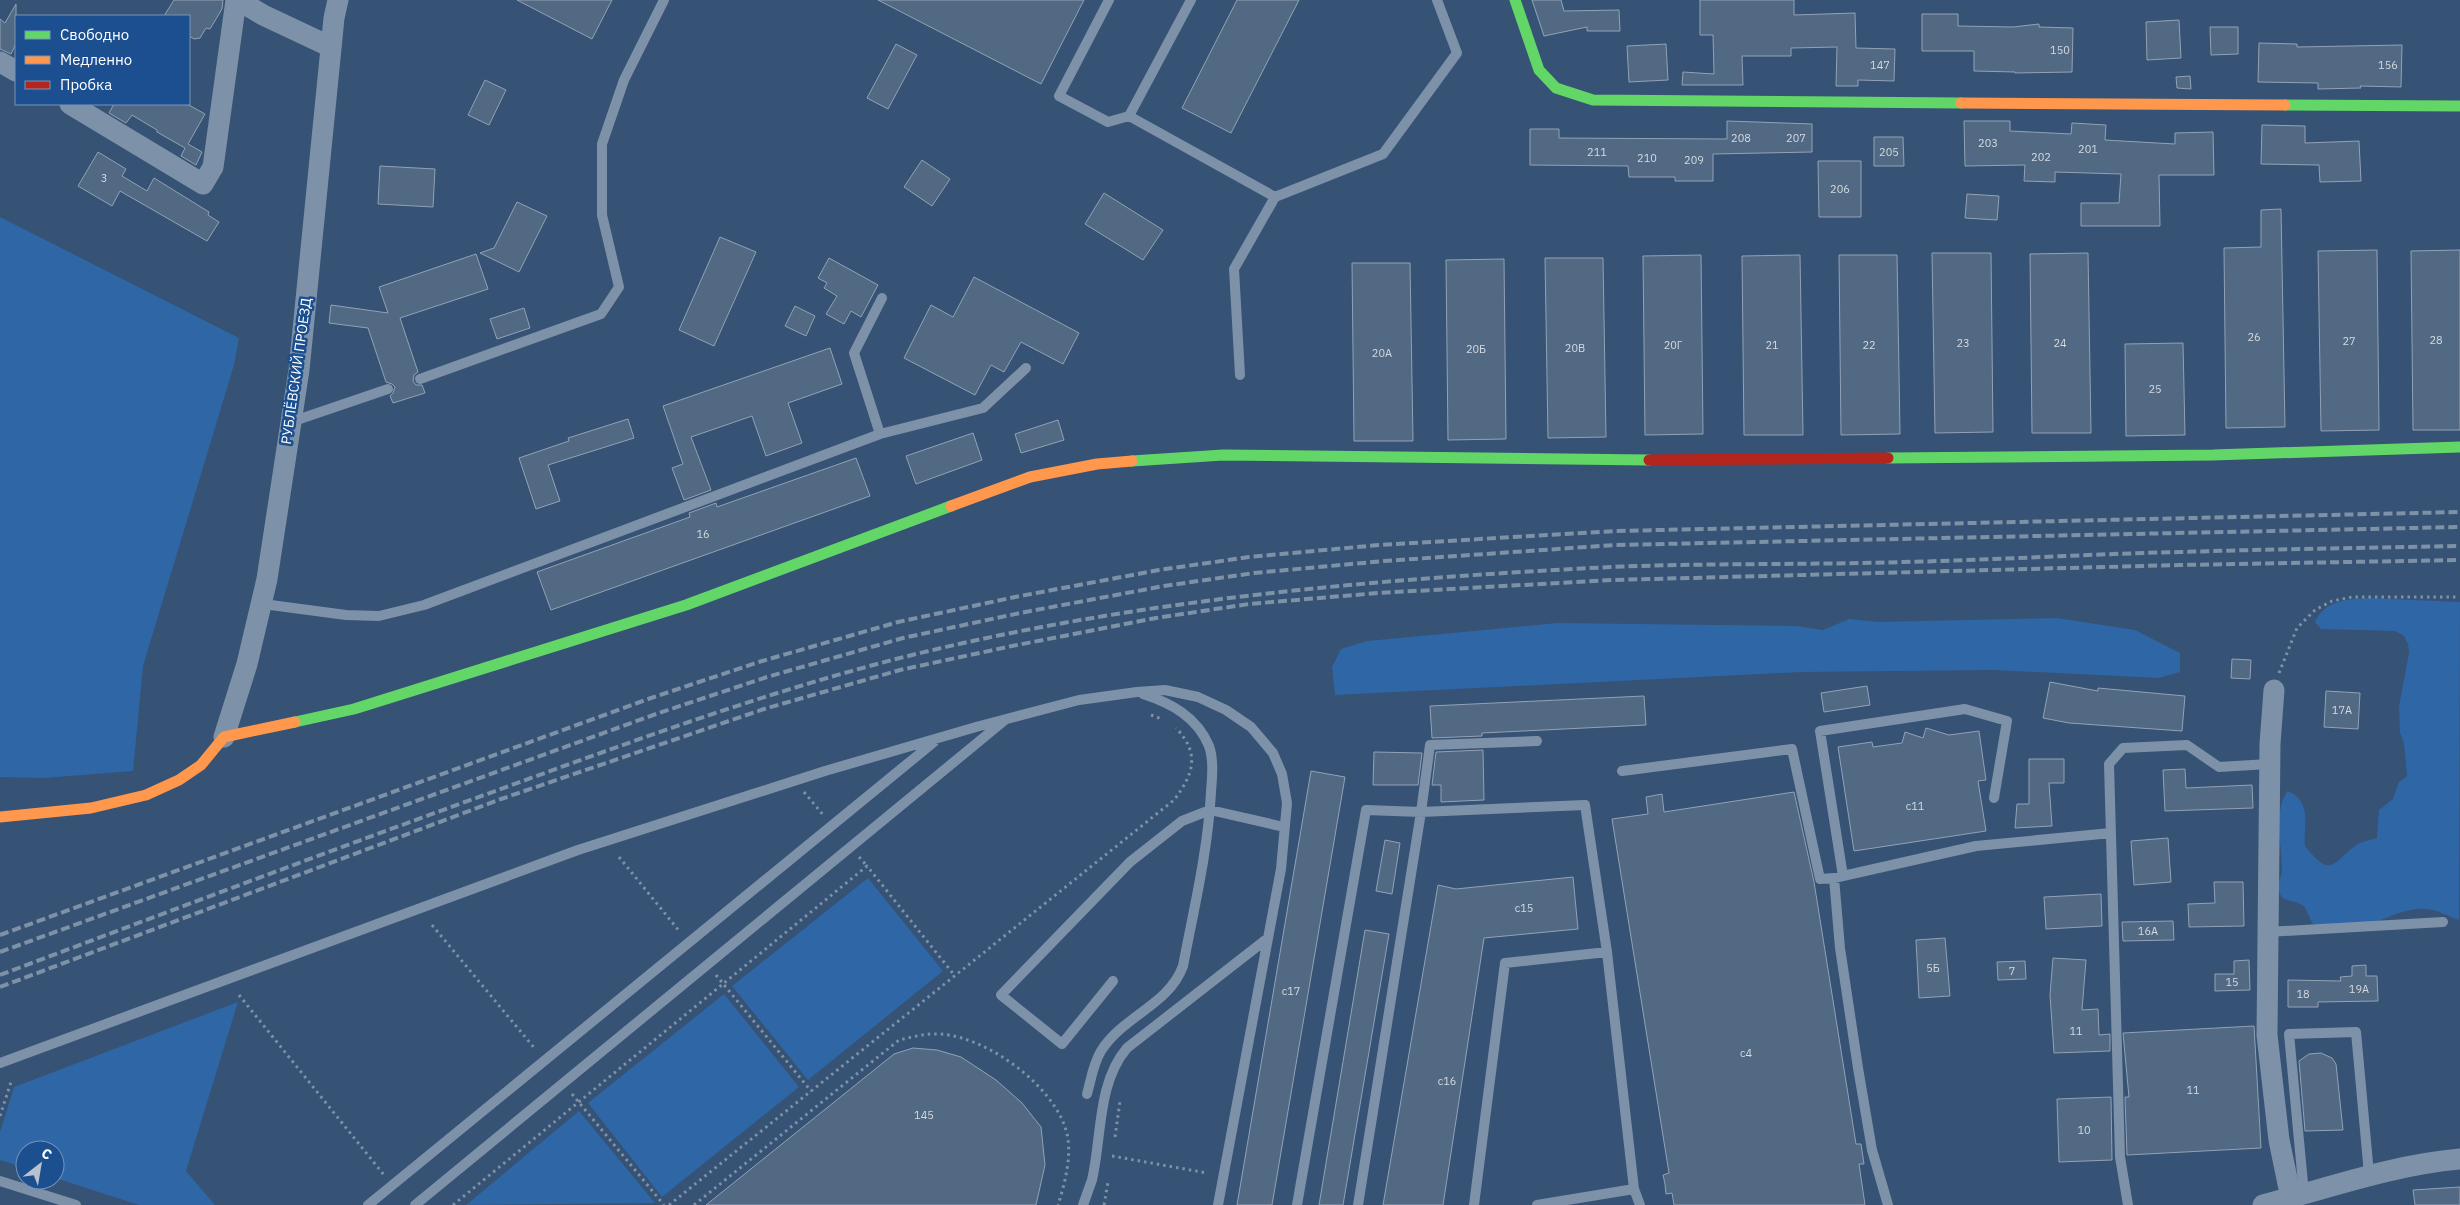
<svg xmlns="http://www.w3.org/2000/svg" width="2460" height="1205" font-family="'IBM Plex Sans',sans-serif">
<rect width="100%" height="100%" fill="#365274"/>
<path fill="#2f66a5" d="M0,217L239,338L234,365L143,666L133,771L44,778L0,777Z
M2369,598L2460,602L2459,920C2448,916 2438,910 2426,909C2414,907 2386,916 2377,923L2314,926C2302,905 2311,906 2284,899C2281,896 2279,893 2278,889C2277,882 2282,877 2282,870C2282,848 2273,808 2288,791C2313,803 2303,825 2305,846C2333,881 2332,861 2358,844C2363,841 2371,840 2377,838L2379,810L2393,799L2399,782L2407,776L2404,743L2400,733L2399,706L2409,653L2408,644L2404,636L2395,631L2321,629L2315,622C2324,600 2349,599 2369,598Z
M2057,618L2135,630L2180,653V672L2159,678L1994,670L1801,672L1335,695L1332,667L1341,649L1367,641L1557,623L1796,626L1823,630L1849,619L1879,622Z
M868,878L943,971L808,1080L732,986Z
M724,994L799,1087L662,1197L588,1103Z
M238,1002L186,1171L215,1205H139L55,1178V1150H25V1168L0,1160V1132L14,1087Z
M579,1111L655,1203L466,1205Z"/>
<path fill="#526984" stroke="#92a2b6" d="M174,0H223L222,9L210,29L206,28L200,38L194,39L189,36V16H164Z
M517,0H612L592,39Z
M878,0H1084L1041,84Z
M1237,0H1299L1231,133L1182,108Z
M1532,0H1561L1564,11L1619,10L1620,31H1587V27L1544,36Z
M1700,0H1794V15L1855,13L1856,48L1895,49L1894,81L1858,80V86H1836L1837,47L1791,48V56H1742L1743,85H1682L1683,72L1714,74L1713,35H1700Z
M16,4V44L11,54L0,49V19L5,23Z
M1922,14H1958V26L2013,27L2039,24V27L2073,28L2072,72L2015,73V72L1974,71V51H1922Z
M2179,20L2181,58L2147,60L2146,22Z
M2210,27H2238V54L2211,55Z
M2259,43L2297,44V47L2402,45L2401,87L2360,86L2361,88L2318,89V83L2258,82Z
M896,44L917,55L888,109L867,98Z
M1666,44L1668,80L1629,82L1627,46Z
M2190,76L2191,89L2177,88L2176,77Z
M485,80L506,90L489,125L468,115Z
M114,104H187L205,114L188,144L202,152L196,165L181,156L185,148L157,132V130L132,115L126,123L109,113Z
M1727,121L1812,124V152L1713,154V181H1675V177H1629L1628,166L1530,165V129H1559V138L1727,139Z
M1964,121H2010V131L2071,134L2072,123L2106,125L2105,140L2175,144V133L2213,132L2214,175H2159L2160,226H2081V203H2119L2121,174L2055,172V182L2024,181L2025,165L1965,166Z
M2262,125L2305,126V143L2359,141L2361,181L2320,182L2319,165L2261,164Z
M1874,137H1903L1904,166H1874Z
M98,152L126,169L122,176L147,191L154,178L209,212L208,215L219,222L207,241L120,191L112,206L78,186Z
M922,160L950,179L932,206L904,187Z
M1818,161H1861V217H1819Z
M380,166L435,169L433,207L378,204Z
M1104,193L1163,230L1143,260L1085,224Z
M1967,194L1999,196L1997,220L1965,218Z
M517,202L547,216L519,272L480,253L494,248Z
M2281,209L2285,427L2226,428L2224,248L2261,247V210Z
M720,237L756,252L714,346L679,330Z
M2377,250L2379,430L2321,431L2318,251Z
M2460,250V430H2413L2411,251Z
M1932,253H1991L1993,432L1935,433Z
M2088,253L2091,433H2032L2030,254Z
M476,254L488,289L400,318L418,372L414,375L413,381L416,385H422L425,393L393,403L390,396L393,393L395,387L392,384L386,382L368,328L329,323L331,305L388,313L379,287Z
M1701,255L1703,434L1645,435L1643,256Z
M1800,255L1803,435H1744L1742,256Z
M1839,255H1897L1900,434L1841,435Z
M829,258L878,285L861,317L851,311L844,324L826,314L837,296L824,288L827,283L818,278Z
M1545,258H1603L1606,437L1548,438Z
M1504,259L1506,439L1448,440L1446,260Z
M1352,263H1410L1413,441H1354Z
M974,277L1079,333L1063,364L1021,342L1004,372L991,365L975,395L904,358L931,305L953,317Z
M795,306L815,316L806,336L785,326Z
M524,308L530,328L497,339L490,319Z
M2183,343L2185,435L2126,436L2125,344Z
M830,348L842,384L788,403L802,443L766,456L752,416L691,437L711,490L684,500L672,468L683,464L663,406Z
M628,419L634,438L548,465L560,501L536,509L519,458L569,441L568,438Z
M1058,420L1064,440L1021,453L1015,434Z
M973,433L982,460L916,484L906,456Z
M856,458L870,496L551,610L537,572L690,517L689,513L716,503L717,507Z
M2232,659L2251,660L2250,679L2231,678Z
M2050,682L2098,691V688L2185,696L2182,731L2069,723L2043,718Z
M1867,686L1870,705L1824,712L1821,693Z
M2326,691L2360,693L2358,729L2324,727Z
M1644,696L1646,725L1482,733V736L1432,738L1430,706Z
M1926,728L1949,735L1979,731L1986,780L1978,781L1986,831L1854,851L1838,747L1872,742L1873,747L1902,743L1905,732L1923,738Z
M1483,750L1484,800L1441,802V785H1432L1436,752Z
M1374,752L1422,753L1418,785H1373Z
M2029,759H2064V783H2049L2052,826L2015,828L2017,804H2029Z
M2185,769L2186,788L2252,785L2253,808L2165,811L2163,770Z
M1311,771L1345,777L1272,1205H1237Z
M1794,792L1814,882L1856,1144H1861L1864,1164H1859L1865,1205H1674L1672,1193L1666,1194L1665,1184L1663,1175L1669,1173L1612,819L1648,814L1646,797L1662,794L1664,812Z
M2168,838L2171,882L2134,885L2131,841Z
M1385,840L1400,843L1392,894L1376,891Z
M1573,877L1578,929L1484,938L1443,1205H1383L1438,885L1456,889Z
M2214,882H2243L2244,926L2189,927L2188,904L2215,903Z
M2101,894L2102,926L2046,929L2044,897Z
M2173,921L2174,940L2123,941L2122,922Z
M1365,930L1389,934L1343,1205H1319Z
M1945,938L1950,996L1919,998L1916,940Z
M2053,958L2086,960L2082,1010L2098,1009L2099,1035L2110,1034V1051L2054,1053L2050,995Z
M2249,960L2250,990L2215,991V974H2234V961Z
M2025,961L2026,979L1998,980L1997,962Z
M2366,965V976H2377L2378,1001L2318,1002V1007H2288V980L2341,981L2340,977L2352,976V966Z
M2254,1026L2261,1148L2127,1155L2125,1097H2129L2123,1033Z
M913,1048L937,1050L961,1057L996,1080L1022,1103L1041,1127L1045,1165L1036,1205H706L894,1054Z
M2321,1053L2332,1058L2336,1064L2343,1130L2305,1131L2299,1061L2309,1054Z
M2111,1097L2112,1160L2059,1162L2057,1099Z
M2460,1187V1205H2415L2413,1190Z"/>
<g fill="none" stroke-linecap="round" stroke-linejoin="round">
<path stroke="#7d92a8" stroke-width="3" stroke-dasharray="2.5 4" stroke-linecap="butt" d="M2279,673L2297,628L2315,610L2332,601L2352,597H2458
M1151,715L1162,719
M804,792L824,816
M619,857L680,932
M859,857L867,866
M432,925L536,1050
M716,975L811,1091
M239,995L384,1175
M572,1094L664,1205
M0,1116L11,1082
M1115,1137L1120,1101
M1112,1156L1207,1173
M453,1205L867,866L955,976
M669,1205L1174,800C1194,774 1200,753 1176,728
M694,1205L899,1040C910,1038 921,1034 933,1034C981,1032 1052,1083 1066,1130C1073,1153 1065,1183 1058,1205
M1104,1205L1108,1182"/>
<path stroke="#7d92a8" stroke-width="10" d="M1109,0L1059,96L1108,122L1129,116L1191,0
M1129,116L1275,197L1383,154L1457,53L1437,0
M1240,375L1234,269L1275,197
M420,379L601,314L619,287L602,215V144L624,80L664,0
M291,422L388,389
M880,434L854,353L882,298
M263,604L346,615L379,616L424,605L880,434L983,408L1026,368
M1622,771L1792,749L1820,879L1834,878L1976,846L2111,833
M1843,876L1820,731L1965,709L2007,721L1994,798
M1834,878L1840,948L1858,1068L1872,1150L1888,1205
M2267,932L2443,922
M1113,981L1062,1044L1001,995L1130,862L1182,821L1210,810L1284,827
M0,1063L578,850L825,771L976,727L1079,700L1137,692L1165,690L1198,697L1226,710L1251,727L1273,753L1282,774L1287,803L1281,869L1218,1205
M1087,1094C1091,1080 1093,1064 1101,1051C1123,1016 1169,1005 1183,966C1194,908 1208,851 1211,792C1212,778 1214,760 1209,746C1197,717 1171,703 1143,694
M0,1181L76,1205
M2304,1194L2289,1034L2356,1032L2369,1174
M368,1205L934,742
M415,1205L1005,720
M1083,1205C1086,1197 1089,1188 1092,1180C1102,1137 1097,1083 1127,1048L1268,938
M1297,1205L1366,810L1421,812L1585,805L1607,952L1634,1189L1640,1205
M1358,1205L1421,812L1430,745L1537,741
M1474,1205L1505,963L1607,952
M1537,1205L1634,1189
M2128,1205L2120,1157L2109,764L2123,748L2187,745L2219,767L2269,764"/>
<path stroke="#7d92a8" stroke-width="21" d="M238,0L263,15L331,47
M0,62L16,71
M70,104L203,184L213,167L236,0
M2274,690L2270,744L2267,1035L2279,1140L2291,1198
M224,737L247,664L267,579L299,370L334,18L338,0
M2263,1205C2329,1188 2392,1165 2460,1159"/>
<path stroke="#63d668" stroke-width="11" d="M1515,0L1539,70L1556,88L1593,100L1961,103
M2285,105L2460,106
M1888,458L2213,455L2460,447
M1132,461L1223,455L1649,460
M295,722L354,709L686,605L951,506"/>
<path stroke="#ff974d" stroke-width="11" d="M1961,103L2285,105
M951,506L1030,477L1097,464L1132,461
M0,817L91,808L146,795L179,780L201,765L224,737L295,722"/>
<path stroke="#b3261e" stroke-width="11" d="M1649,460L1888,458"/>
<path stroke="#7e92a7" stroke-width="4" stroke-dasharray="9 4" stroke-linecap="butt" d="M0,935L651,698L762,661L898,622L1015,597L1159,570L1249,557L1379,545L1616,531L2460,512
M0,952L656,714L767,677L903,638L1020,613L1164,586L1254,573L1384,561L1615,545L2460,527
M0,975C162,914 324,853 487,794C622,745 757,695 896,659C1129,600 1372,579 1611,567C1708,563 1806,565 1903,562C1996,560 2088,554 2181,552C2274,549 2367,548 2460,546
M0,987L501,799L764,709L900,670L1012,646L1156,618L1249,604L1378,593L1613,580L2180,565L2460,560"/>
</g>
<g text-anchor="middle" stroke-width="5" stroke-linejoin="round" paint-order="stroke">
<g font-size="11" fill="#d4dae0">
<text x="2060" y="54">150</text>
<text x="1880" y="69">147</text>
<text x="2388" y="69">156</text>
<text x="1741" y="142">208</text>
<text x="1796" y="142">207</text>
<text x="1988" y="147">203</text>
<text x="2088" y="153">201</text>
<text x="1597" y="156">211</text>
<text x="1889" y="156">205</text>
<text x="2041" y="161">202</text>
<text x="1647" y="162">210</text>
<text x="1694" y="164">209</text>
<text x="104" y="182">3</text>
<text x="1840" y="193">206</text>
<text x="2254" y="341">26</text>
<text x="2436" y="344">28</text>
<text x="2349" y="345">27</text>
<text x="1963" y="347">23</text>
<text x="2060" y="347">24</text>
<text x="1673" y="349">20Г</text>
<text x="1772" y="349">21</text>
<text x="1869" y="349">22</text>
<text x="1575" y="352">20В</text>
<text x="1476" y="353">20Б</text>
<text x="1382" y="357">20А</text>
<text x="2155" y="393">25</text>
<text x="703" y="538">16</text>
<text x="2342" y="714">17А</text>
<text x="1915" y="810">с11</text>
<text x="1524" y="912">с15</text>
<text x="2148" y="935">16А</text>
<text x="1933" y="972">5Б</text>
<text x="2012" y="975">7</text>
<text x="2232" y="986">15</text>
<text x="2359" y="993">19А</text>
<text x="1291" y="995">с17</text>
<text x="2303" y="998">18</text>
<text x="2076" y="1035">11</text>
<text x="1746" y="1057">с4</text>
<text x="1447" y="1085">с16</text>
<text x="2193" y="1094">11</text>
<text x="924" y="1119">145</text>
<text x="2084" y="1134">10</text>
</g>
<g font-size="14" fill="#fff" stroke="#1b4f8f">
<text transform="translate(296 371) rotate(-82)" y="5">РУБЛЁВСКИЙ ПРОЕЗД</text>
</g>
</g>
<rect x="15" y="15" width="175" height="90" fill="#1b4f8f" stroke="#7695bc"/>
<rect x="25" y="31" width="25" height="8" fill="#63d668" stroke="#7695bc"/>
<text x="60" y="40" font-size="15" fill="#ffffff">Свободно</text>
<rect x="25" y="56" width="25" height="8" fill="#ff974d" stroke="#7695bc"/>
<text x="60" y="65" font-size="15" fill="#ffffff">Медленно</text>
<rect x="25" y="81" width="25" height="8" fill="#b3261e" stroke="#7695bc"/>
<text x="60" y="90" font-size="15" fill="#ffffff">Пробка</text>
<g transform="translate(40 1165) rotate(31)"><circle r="24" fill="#1b4f8f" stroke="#7695bc"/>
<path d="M0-4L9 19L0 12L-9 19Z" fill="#b9c2ce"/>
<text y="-8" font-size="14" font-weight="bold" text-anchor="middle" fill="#ffffff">С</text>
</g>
</svg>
